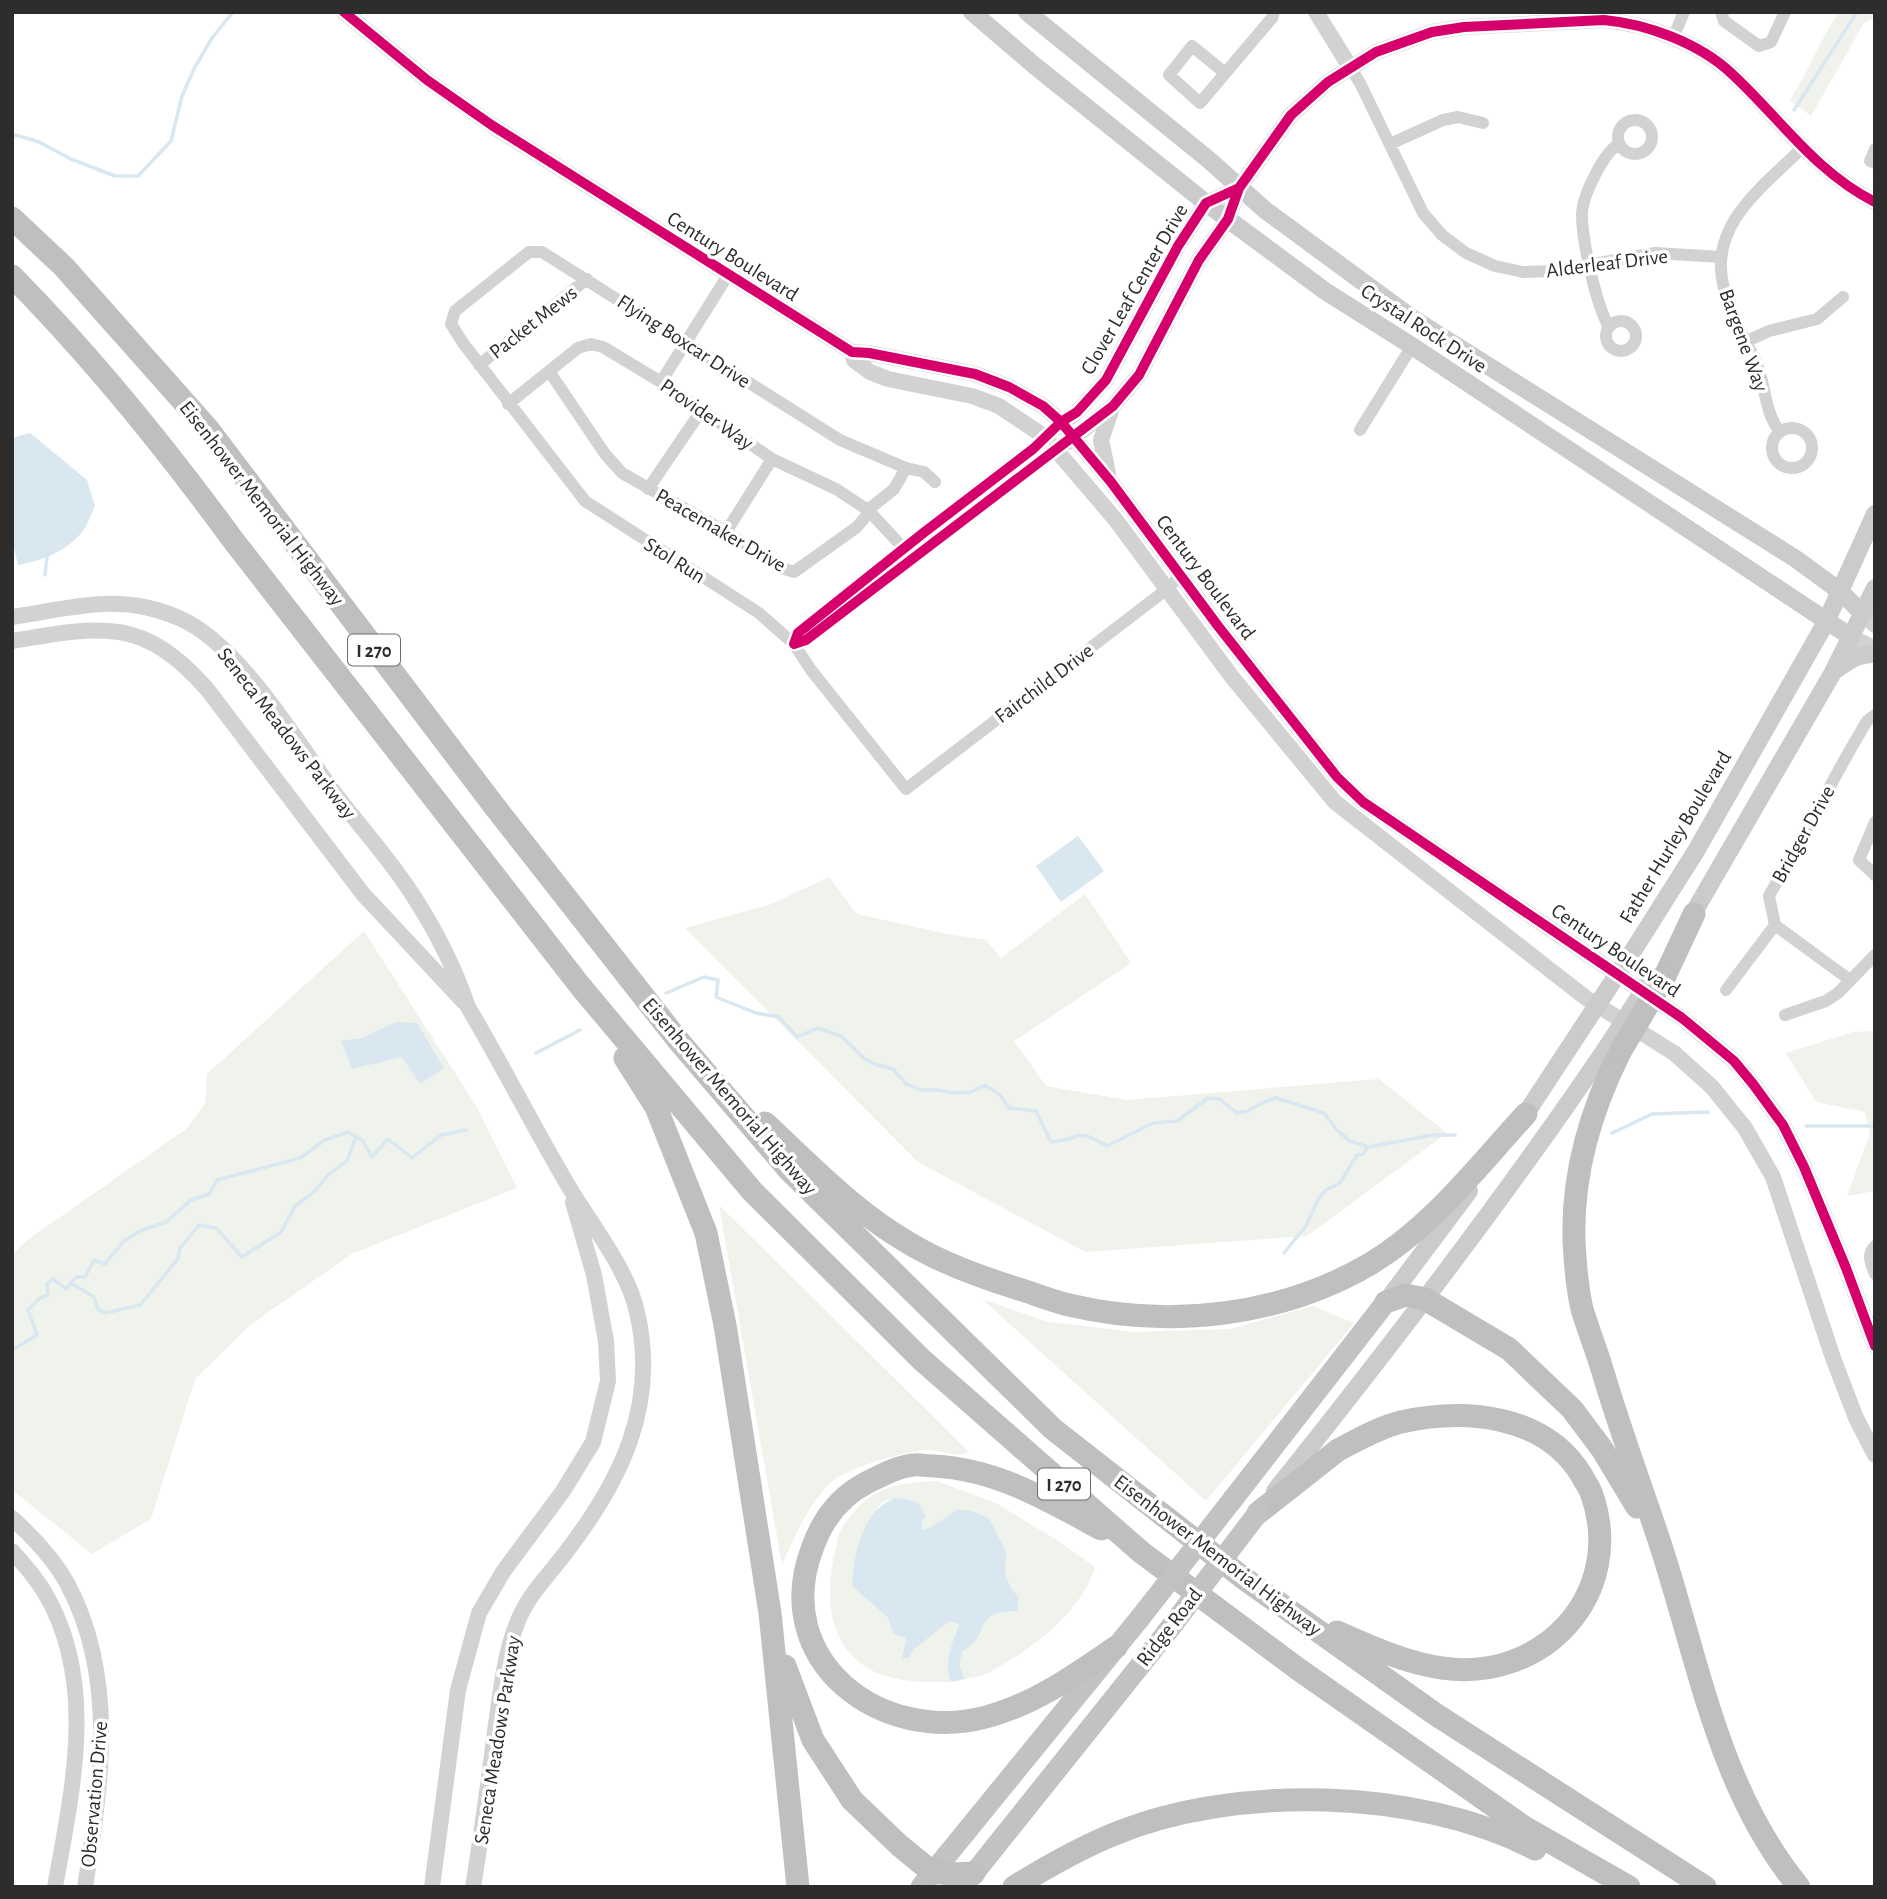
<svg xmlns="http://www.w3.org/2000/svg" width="1887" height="1899" font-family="'Alegreya Sans',sans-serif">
<rect width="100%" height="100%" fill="#fff"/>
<path fill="#f0f3eb" d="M1839,12H1875V17L1864,23L1811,116L1790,100C1808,71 1820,40 1839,12Z
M829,877L857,914L947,934L986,940L1001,958L1085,894L1131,963L1014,1041L1046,1086L1127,1100L1379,1079L1447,1133L1307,1236L1085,1252L918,1162L685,928L769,905Z
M364,931L477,1107L517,1188L352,1254L250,1325L195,1379L151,1519L92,1554L12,1490V1255L30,1238L186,1129L205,1104L207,1074Z
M1875,1031V1191L1847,1196L1870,1133L1865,1112L1816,1102L1786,1053L1853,1032Z
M719,1205L969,1452C956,1459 942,1449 927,1450C903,1452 843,1468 827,1486C806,1509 795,1537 782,1565Z
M982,1299L1048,1322L1135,1332L1230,1329L1313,1306L1354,1323L1206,1501Z
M937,1481L996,1503L1060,1542L1095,1567C1081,1613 1032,1649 992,1671C984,1676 974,1677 965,1679L959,1664L963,1651C994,1634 969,1612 1016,1611L1019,1598C1007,1584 1002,1571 1007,1554L989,1518L972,1511L958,1509L931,1527L922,1531V1522L909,1499C901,1499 889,1497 882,1503C870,1512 857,1569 852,1586L888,1618L893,1634L906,1638L902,1658L950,1621L960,1626C951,1644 944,1662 951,1682C922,1683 882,1682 859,1662C825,1634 826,1587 836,1548C837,1542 838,1534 842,1528C847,1519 858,1507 866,1500C885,1484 914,1482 937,1481Z"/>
<path fill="#d9e7f0" d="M30,433L87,480L95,506C91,514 88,525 82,532C67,551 42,561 18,565L12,540V438Z
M1078,836L1104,871L1061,902L1036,866Z
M396,1022L417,1023L444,1068L420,1084L402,1057L352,1069L341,1041L362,1038Z
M895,1498C912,1499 919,1500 926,1516L922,1522V1530L931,1527L958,1509L972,1511L989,1518L1007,1554C1002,1571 1007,1584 1019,1598L1017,1611C969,1612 994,1634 963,1651L959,1664L965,1679L951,1682C943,1662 952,1644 959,1625L950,1621L914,1649L909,1658H902L906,1638L893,1634L888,1618L852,1586C853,1555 863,1509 895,1498Z"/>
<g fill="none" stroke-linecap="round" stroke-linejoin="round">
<path stroke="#d9e7f0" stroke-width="3.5" d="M1794,110L1857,12
M12,134L39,142L71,159L115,176H138L171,141L182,96L195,67L212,38L233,12
M45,575L47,557
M666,993L704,977L718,980L716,997L756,1013L779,1017L797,1037L818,1028L841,1036L865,1059L874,1064L893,1069L906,1084L921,1090H937L954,1093L971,1092L985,1085L1000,1095L1009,1108L1036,1111L1051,1142C1082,1140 1074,1126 1107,1146L1153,1123L1177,1121L1208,1098L1220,1099L1237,1113L1248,1111L1264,1102L1276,1098L1324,1113L1337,1130L1350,1141L1368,1147L1433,1135H1455
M536,1053L580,1030
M1806,1126H1875
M1612,1133L1652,1114L1708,1112
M1284,1253L1306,1226L1319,1198L1326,1190L1340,1183L1357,1155L1363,1154L1367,1148
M71,1283L94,1297L98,1309L105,1313L140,1305L178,1259L180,1248L199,1225L216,1228L242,1257L281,1232L295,1206L314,1192L329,1174L347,1161L356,1137
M12,1350L37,1335L28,1310L40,1298L48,1295L47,1284L53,1279L66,1289L76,1277H85L94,1260L105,1264L124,1241L140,1231L166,1222L191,1200L209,1194L217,1180L300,1158L325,1140L348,1132L362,1140L372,1157L388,1139L412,1158L441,1135L466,1130"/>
<path stroke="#d2d2d2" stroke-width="12" d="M1721,12L1724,21L1759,46L1771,42L1785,12
M1673,38L1684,12
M1350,67L1360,83L1423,213L1442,235L1466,253L1495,266L1523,272L1553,271L1655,253L1721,257
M1225,73L1192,46L1169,75L1200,103L1272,18L1274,12
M1618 137a17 17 0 1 1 34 0a17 17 0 1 1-34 0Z
M1390,144L1443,120L1458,117L1483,123
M1875,149L1870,161L1875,163
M1606 336a15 15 0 1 1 30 0a15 15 0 1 1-30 0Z
M1609,327C1596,305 1582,240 1582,215C1582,196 1604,152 1619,144
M1747,341L1769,331L1817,319L1843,297
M479,365L587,279
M549,371L605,454L622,473L726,532L782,568L794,572L857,527L866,516L868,510L894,489L906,468
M661,382L728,275
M508,404L578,348L591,344L603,347L661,382L772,459L836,489L868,510L908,553
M1772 448a20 20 0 1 1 40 0a20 20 0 1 1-40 0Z
M1360,430L1412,346
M1780,432C1764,412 1766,385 1756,362C1745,338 1730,314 1724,289C1707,225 1762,188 1802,148
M1045,437L1033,449L922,534L798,633L794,644L806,640L1057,449
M935,482L924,472L906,468L840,440L542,252H529L455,311L451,324L463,343L585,501L759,613L794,644L811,670L906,789L1158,596L1181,576
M648,489L697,417V408
M726,532L772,459
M1875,822L1859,860L1875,875
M1775,925L1850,980
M1726,990L1775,925L1769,896L1850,750L1867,721L1875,715
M1785,1015L1826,1001L1838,993L1875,955
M1875,1246C1866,1255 1871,1264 1875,1274"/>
<path stroke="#d2d2d2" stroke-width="16" d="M344,12L427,80L493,126L852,352L869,353L975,374L1009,387L1043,406L1061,422L1111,482L1218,626L1337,777L1363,802L1682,1018L1734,1061L1753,1084L1783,1125L1804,1167L1846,1268L1875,1346
M1316,12L1350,67
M852,352L854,360L870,372L888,379L972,396L999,406L1045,437L1115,519L1232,677L1335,802L1586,998L1674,1053L1712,1087L1745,1128L1773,1177L1833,1358L1856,1418L1875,1455
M1056,428L1077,412L1106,380L1178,246L1206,203L1239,188
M1068,442L1113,406L1139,375L1199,260L1228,219L1239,188L1291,115L1328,82L1376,52L1432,32L1464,27L1604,20C1647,24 1699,43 1731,73C1779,117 1815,172 1875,202
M1108,473L1101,440L1111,411
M1863,614L1875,625
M12,617C73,608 120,592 179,618C238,643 295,739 333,791C360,827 391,860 414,897C436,931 455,969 468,1007C503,1066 534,1128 569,1187C591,1224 628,1270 637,1312C659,1406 620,1483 563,1556C546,1578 525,1599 516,1626C504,1657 501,1691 496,1724C489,1778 482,1833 473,1887
M1851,637L1875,649
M12,641C100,626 143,616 207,689L363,894L464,1002
M12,1518C33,1537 53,1558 67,1583C118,1678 101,1785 85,1887
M12,1551C24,1564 36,1578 45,1593C98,1683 72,1791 55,1887
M432,1887L458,1690L479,1613L503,1572L563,1491L593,1442L608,1381L606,1341L594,1275L573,1202"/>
<path stroke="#cbcbcb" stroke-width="18" d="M972,12L1035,66L1206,203L1325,291L1412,346L1851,637
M1027,12L1209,160L1265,210L1412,318L1796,559L1841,592L1863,614
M1837,669C1850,660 1859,653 1875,654
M1687,924L1832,674L1875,588
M1631,954L1696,851L1826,622L1875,514
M1519,1124L1582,1028
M1386,1302L1469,1191
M1275,1491C1391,1346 1505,1198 1609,1044"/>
<path stroke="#c2c2c2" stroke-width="21" d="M1233,1499L1386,1302
M921,1887L1140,1618
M963,1887L1167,1632"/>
<path stroke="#bfbfbf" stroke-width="23" d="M12,218L64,267L208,429L495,807L677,1039L789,1170L1053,1429L1242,1577L1435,1714L1705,1887
M12,276C93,358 165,447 233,540L581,987L752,1191L922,1360L1141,1552L1298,1669L1524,1827L1629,1887
M1665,976L1694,914
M1620,1052C1591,1110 1572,1174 1574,1240C1575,1262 1577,1287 1582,1309C1588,1329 1596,1349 1602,1369C1619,1427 1640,1483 1659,1540C1698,1658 1718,1789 1799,1887
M625,1058L656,1107L706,1233L725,1325L770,1613L798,1887
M765,1123C810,1165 854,1211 907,1242C941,1263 980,1277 1019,1289C1035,1294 1052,1301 1069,1305C1170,1329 1281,1316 1370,1264C1432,1227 1478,1166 1526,1114
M1386,1302L1406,1295L1425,1299L1509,1349L1572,1409L1602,1449L1637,1507
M1258,1513L1338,1450C1357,1440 1380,1427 1401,1422C1465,1408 1545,1414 1582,1476C1585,1482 1590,1488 1592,1495C1626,1594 1543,1683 1442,1668C1406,1663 1371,1647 1337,1632
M1101,1529C1048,1500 996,1469 934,1466C927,1466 919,1464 913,1465C897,1467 882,1475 868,1482C840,1496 822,1520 812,1549C770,1661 881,1745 986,1717C1035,1704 1075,1675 1116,1647
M785,1666L813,1740L852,1800L899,1845L932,1872L951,1874L974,1873
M1014,1887C1045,1868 1078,1849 1112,1835C1233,1784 1418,1788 1535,1849"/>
<path stroke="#cbcbcb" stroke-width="18" d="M1582,1028L1631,954
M1609,1044L1652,977"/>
<path stroke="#c2c2c2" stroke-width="21" d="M1140,1618L1233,1499
M1167,1632L1258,1513"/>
<path stroke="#bfbfbf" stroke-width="23" d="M1620,1052L1665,976"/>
<g stroke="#fff" stroke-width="15">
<path id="cycleway" d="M344,12L427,80L493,126L852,352L869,353L975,374L1009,387L1043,406L1061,422L1111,482L1218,626L1337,777L1363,802L1682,1018L1734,1061L1753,1084L1783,1125L1804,1167L1846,1268L1875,1346
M1239,188L1206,203L1178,246L1106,380L1077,412L1061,422L1033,449L922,534L798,633L794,644L806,640L1113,406L1139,375L1199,260L1228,219L1239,188L1291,115L1328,82L1376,52L1432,32L1464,27L1604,20C1647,24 1699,43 1731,73C1779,117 1815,172 1875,202"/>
</g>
<use href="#cycleway" stroke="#d6006c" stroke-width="10"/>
</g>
<g text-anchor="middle" stroke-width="7" stroke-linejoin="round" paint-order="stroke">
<g fill="#fff" stroke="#6c6c6c" stroke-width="2">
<rect x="348" y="634.5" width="52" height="31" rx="5"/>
<rect x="1038" y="1468.5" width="52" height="31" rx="5"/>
</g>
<g font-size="19" font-weight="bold" fill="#2d2d2d">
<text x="374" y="657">I 270</text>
<text x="1064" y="1491">I 270</text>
</g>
<g font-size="21" fill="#2d2d2d" stroke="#fff">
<text transform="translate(733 256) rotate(32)" y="7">Century Boulevard</text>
<text transform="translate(1607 263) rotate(-7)" y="7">Alderleaf Drive</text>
<text transform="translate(1134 289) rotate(-60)" y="7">Clover Leaf Center Drive</text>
<text transform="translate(533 322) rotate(-38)" y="7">Packet Mews</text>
<text transform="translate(1424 328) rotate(33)" y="7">Crystal Rock Drive</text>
<text transform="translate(1744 340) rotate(70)" y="7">Bargene Way</text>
<text transform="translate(684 341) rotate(33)" y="7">Flying Boxcar Drive</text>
<text transform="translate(707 414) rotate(35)" y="7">Provider Way</text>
<text transform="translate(262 503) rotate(52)" y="7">Eisenhower Memorial Highway</text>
<text transform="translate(721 530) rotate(30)" y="7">Peacemaker Drive</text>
<text transform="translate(675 560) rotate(32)" y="7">Stol Run</text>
<text transform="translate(1206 577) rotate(53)" y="7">Century Boulevard</text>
<text transform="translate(1044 683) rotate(-37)" y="7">Fairchild Drive</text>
<text transform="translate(287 733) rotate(52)" y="7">Seneca Meadows Parkway</text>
<text transform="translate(1803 834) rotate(-61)" y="7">Bridger Drive</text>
<text transform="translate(1675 837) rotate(-59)" y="7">Father Hurley Boulevard</text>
<text transform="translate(1616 950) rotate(34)" y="7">Century Boulevard</text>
<text transform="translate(730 1096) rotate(49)" y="7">Eisenhower Memorial Highway</text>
<text transform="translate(1218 1555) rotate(37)" y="7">Eisenhower Memorial Highway</text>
<text transform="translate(1169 1627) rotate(-52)" y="7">Ridge Road</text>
<text transform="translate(497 1740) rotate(-81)" y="7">Seneca Meadows Parkway</text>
<text transform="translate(94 1794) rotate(-85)" y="7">Observation Drive</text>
</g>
</g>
<rect width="1887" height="1899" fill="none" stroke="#2d2d2d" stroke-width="28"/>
</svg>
